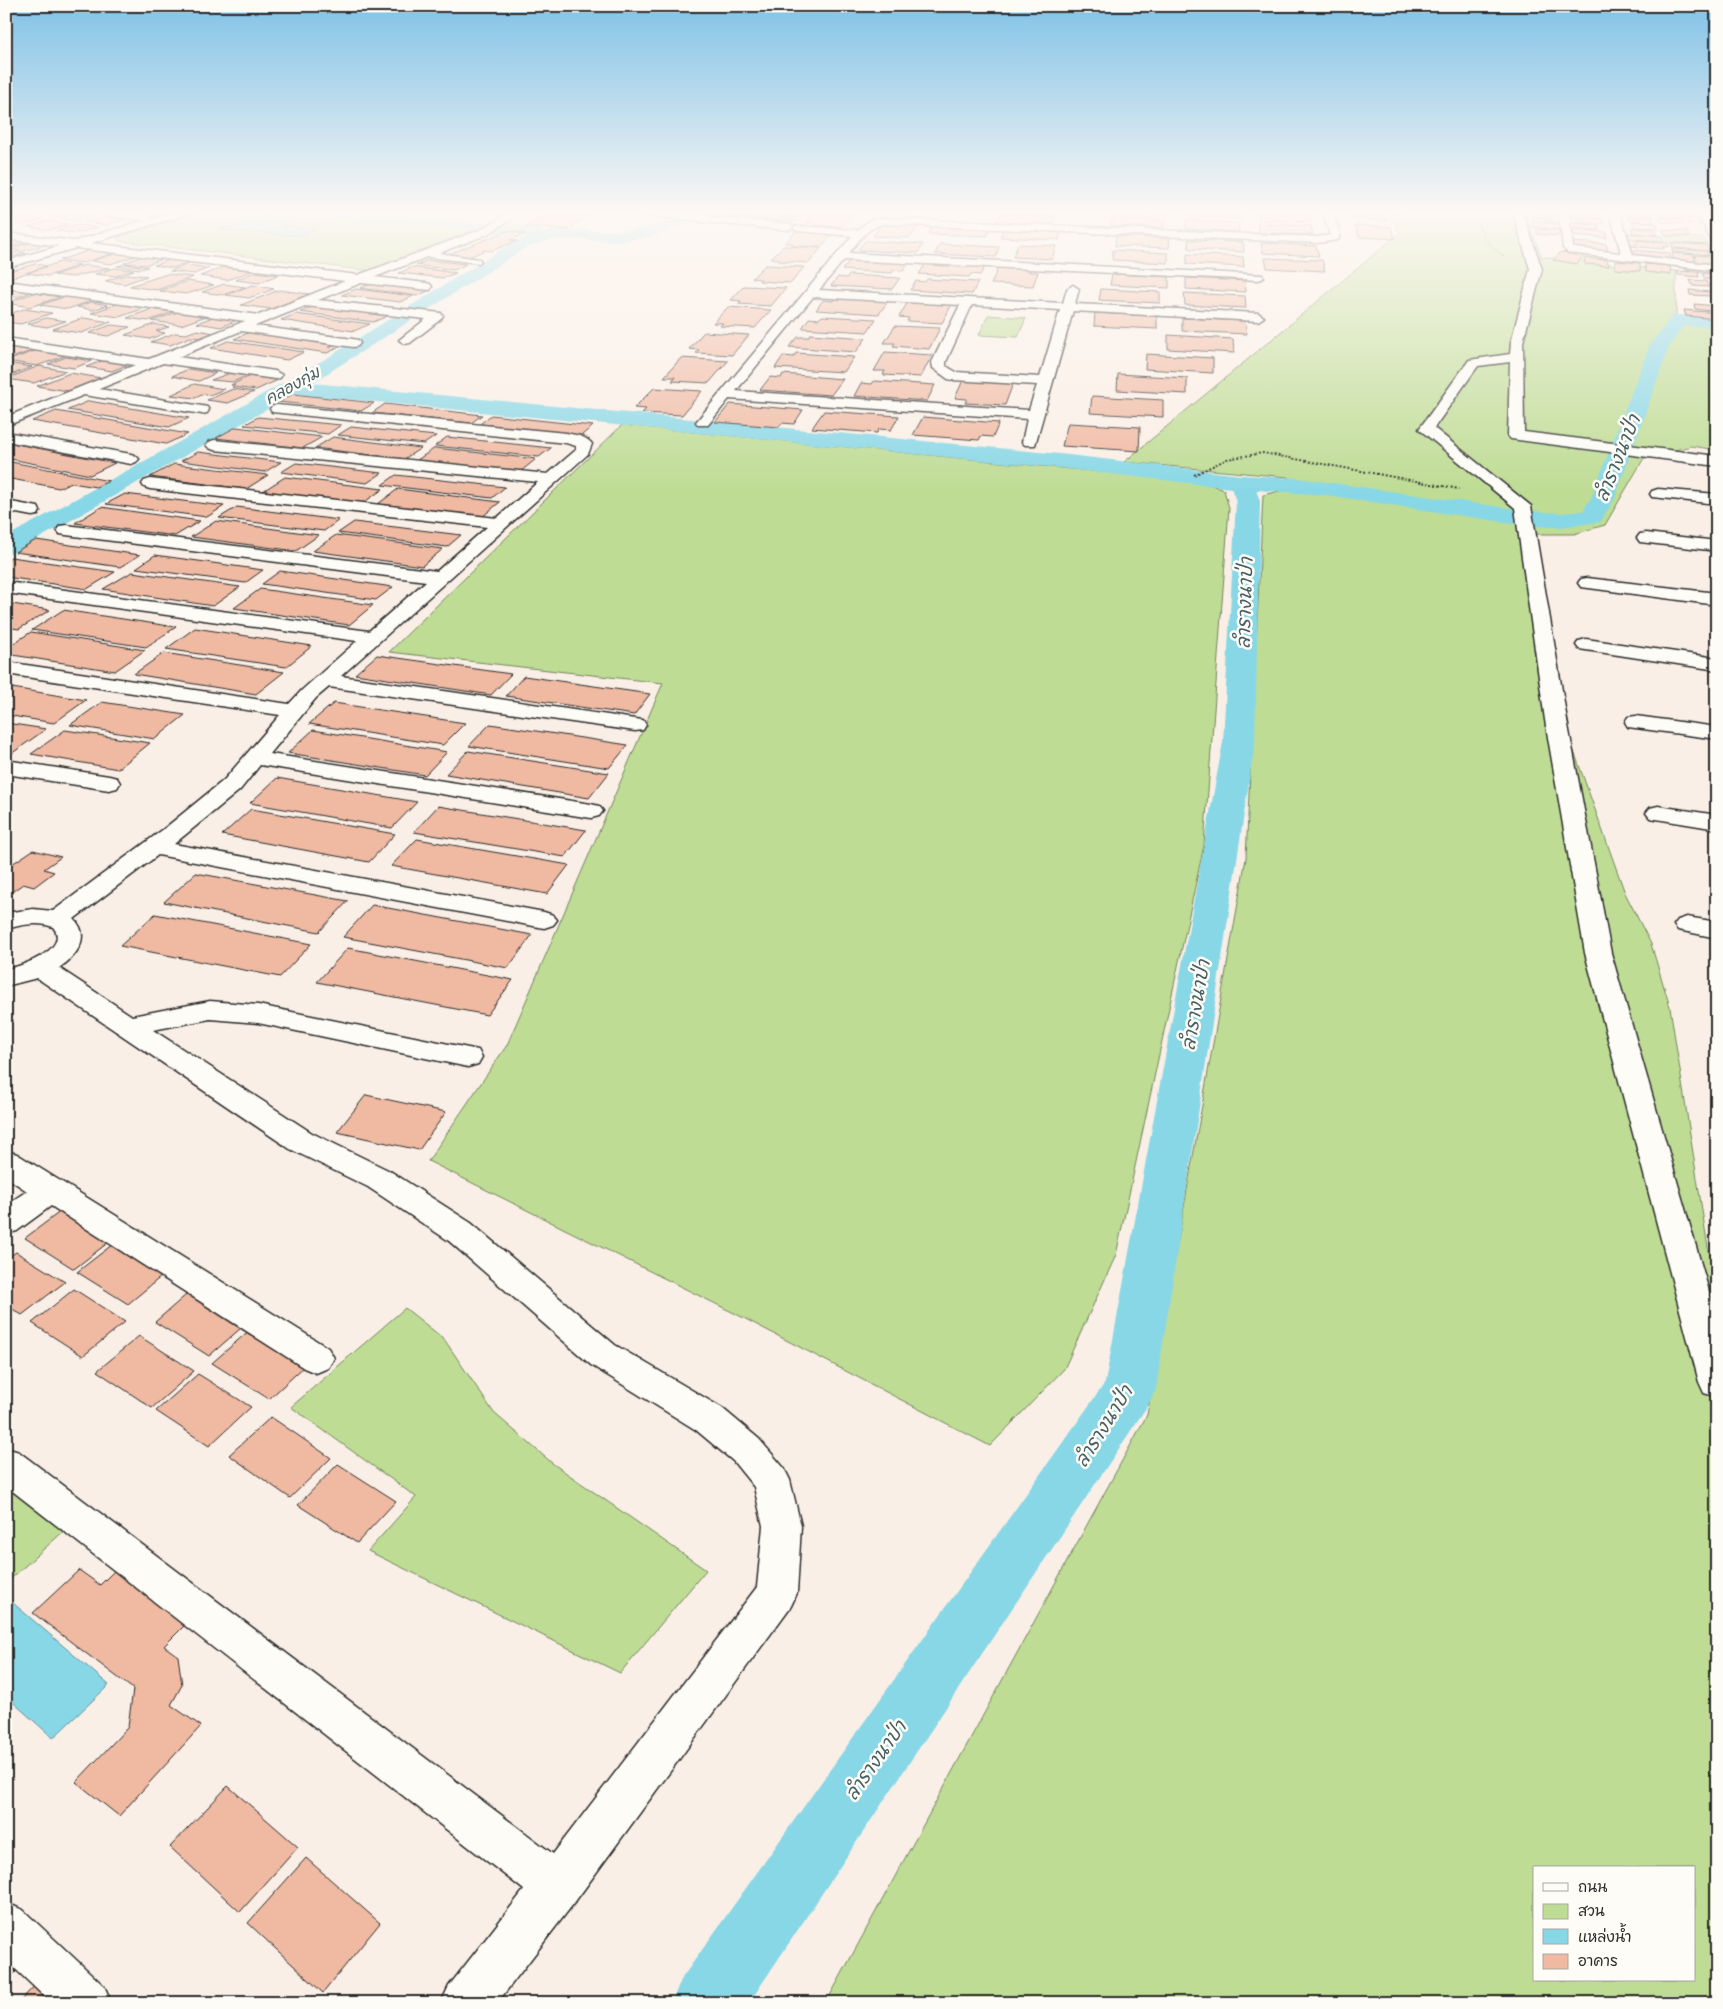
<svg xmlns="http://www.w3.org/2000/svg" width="1723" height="2009" font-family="Mynerve,'Playpen Sans Thai',sans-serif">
<rect width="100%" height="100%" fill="#faefe6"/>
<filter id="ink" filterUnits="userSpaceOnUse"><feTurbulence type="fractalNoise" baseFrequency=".02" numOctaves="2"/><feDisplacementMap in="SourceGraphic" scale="10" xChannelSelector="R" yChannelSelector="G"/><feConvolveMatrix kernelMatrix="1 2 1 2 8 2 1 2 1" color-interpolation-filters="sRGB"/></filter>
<g filter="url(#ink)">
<path fill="#bedc94" stroke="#748460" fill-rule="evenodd" d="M199,213H303L475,229L371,271L119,241L117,237Z
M1390,213H1525L1542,257L1676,271V316L1717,318V450L1691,446L1644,458L1605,525L1574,534H1532L1557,704L1625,893L1651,944L1670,1007L1708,1248L1717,1275V2003H826L1147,1415L1246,858L1263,495L1284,490L1288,477L1124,462L1400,233ZM1534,1868H1694V1980H1534Z
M1666,236L1704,238L1707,245L1669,242Z
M988,315L1026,318L1018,337L979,335Z
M622,425L1204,482L1224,490L1229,508L1204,845L1116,1255L1064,1369L990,1446L734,1313L428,1161L507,1045L663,683L389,652Z
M405,1308L444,1339L494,1413L552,1463L706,1570L620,1673L368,1551L416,1497L291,1407Z
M6,1486L65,1530L6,1583Z"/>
<path fill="#88d7e6" stroke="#63929b" d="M264,217L296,220L282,226L315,229L300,236L219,230Z
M6,1597L109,1685L53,1738L6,1696Z"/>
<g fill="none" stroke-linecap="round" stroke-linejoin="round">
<path fill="#88d7e6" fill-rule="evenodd" d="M313,213H368L538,228L545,232L555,229L623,231L650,227L670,221L684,213H702L680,227L652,236L623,241L556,239L527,247L312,383L1060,454L1241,475L1298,478L1529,511L1561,513L1583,511L1591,498L1649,347L1672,316L1678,315L1717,317V327L1683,326L1669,347L1615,498L1600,522L1561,527L1529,526L1326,495L1256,490L1260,501L1255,742L1156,1389L1148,1405L749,2003H671L682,1978L1105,1383L1223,742L1236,501L1231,488L1060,468L294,394L15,552L6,555V537L179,442L327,358L515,241L529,237L320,217L315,216Z"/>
</g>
<path fill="#efb9a2" stroke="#2b2b2b" d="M35,213H65L53,216L32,214Z
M74,213H76L96,215L77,221L56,218Z
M547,213H592L567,230L526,227Z
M785,213H808L803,216L783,215Z
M815,213H834L852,214L841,227L813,225L814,223H806Z
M1000,213H1057L1056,216Z
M1117,213H1168V216Z
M1189,213H1240L1241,219L1189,216Z
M1258,213H1309L1312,222L1259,220Z
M1350,213H1384L1387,221L1352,219Z
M1532,213L1557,215L1558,218L1532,216Z
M1569,213H1600L1601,219L1570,216Z
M1630,213H1653L1654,216L1630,215Z
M1658,213L1690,214L1692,219L1660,216Z
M724,214L770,216L767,219L721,217Z
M1000,214L1055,217L1052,226L996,223Z
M1628,215L1652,217L1654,222L1630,220Z
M22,216L43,219L24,225L6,223V221Z
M773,216L802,218L798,221L769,220Z
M103,217L125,219L107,225L84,222Z
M1112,217L1164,220V228L1111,226Z
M1532,217L1549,218L1556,222L1532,221Z
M1570,217L1602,219L1603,224L1571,222Z
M1659,217L1683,219L1685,224L1661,222Z
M1686,218L1698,219L1701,225L1688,224Z
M765,220L795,221L790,225L761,223Z
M1186,220L1238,223L1239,232L1186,229Z
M47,221L69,224L49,230L27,227Z
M1632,221L1656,223L1658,228L1634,227Z
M1532,222L1559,224V230L1532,227Z
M1574,223L1598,225L1599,230L1575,228Z
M882,224L918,226L910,238L873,236Z
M1258,224L1311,226L1313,235L1259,233Z
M76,225L98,227L79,233L56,231Z
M933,225L990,227L987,236L928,234Z
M1355,225L1391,227L1395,239L1359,237Z
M1004,228L1061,231L1059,240L1000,237Z
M1631,228L1655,229L1657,235L1633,233Z
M1537,229L1559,230V236L1537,234Z
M1573,229L1606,232L1607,238L1574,235Z
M1663,230L1687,231L1689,237L1665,235Z
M507,231L525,234L510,240L517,241L491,251L485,250L469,257L449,254Z
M796,231L833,233L821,247L791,246L793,243H785Z
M1628,233L1662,236L1664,241L1629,239Z
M1116,236L1170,239L1169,248L1115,246Z
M12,240L29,242L6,248V241Z
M1188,240L1243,242L1244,252L1189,249Z
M1637,240L1668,243L1669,247L1663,246L1664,249L1629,246L1628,244H1637Z
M865,241L923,244L918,253L858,250Z
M1572,242L1606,244L1608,251L1574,248Z
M29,243L46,245L22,251L9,249Z
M1261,243L1316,246L1319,256L1263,253Z
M1671,243L1707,245L1709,251L1673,248Z
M940,244L999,247L996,257L935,254Z
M1018,244L1056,246L1052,259L1013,257Z
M783,246L821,248L809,263L778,261L780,259L771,258Z
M93,249L117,252L83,263L60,260Z
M1671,249L1707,251L1709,255L1673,252Z
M1113,250L1168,253V263L1112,260Z
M1630,250L1669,253L1672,260L1641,258L1640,256L1632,255Z
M17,252L26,253L6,259V255Z
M1561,252L1584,255L1577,264L1553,260Z
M118,253L136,256L110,264L92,261Z
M1672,253L1694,255L1695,263L1674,261Z
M1187,254L1243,257L1244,267L1187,264Z
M1695,255L1711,256L1713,264L1697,263Z
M143,256L165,258L146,265L124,263Z
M175,258L194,261L173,268L154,265Z
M1265,258L1322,260L1325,271L1267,268Z
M1584,258L1607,260L1609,266L1585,264Z
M851,259L909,263L903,271L894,270L892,273L842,270Z
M428,260L466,264L454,270L416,265Z
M1615,261L1640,263V271L1615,269Z
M60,262L80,265L48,276L27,273Z
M926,263L985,267L980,275L971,274L969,277L919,274Z
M35,264L47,266L14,277L6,276V272Z
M125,264L148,267L140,269L117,266Z
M1645,264L1670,266L1671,275L1646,272Z
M85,265L109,268L73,277L54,275Z
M186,265L209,268L194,274L170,271Z
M765,265L804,267L791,283L759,281L761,279L752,278Z
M1685,266L1714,269V273L1685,270Z
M225,267L252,271L227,280L200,276Z
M413,267L456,273L443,278L399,273Z
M114,268L134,270L116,276L95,274Z
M998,268L1030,269L1029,272H1038L1033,286L991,284Z
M1677,271L1698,272L1699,277L1678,275Z
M255,272L278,275L259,283L236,280Z
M1702,273L1717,274V280L1705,279Z
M128,274L147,276L124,284L105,281Z
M167,274L193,277L157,290L130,286Z
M1112,274L1169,277V288L1110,285Z
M849,275L900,278L892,289L831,286L838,277L847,278Z
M1186,278L1245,281L1246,292L1186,289Z
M927,279L978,282L972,294L910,290L916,281L925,282Z
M1690,280L1706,281L1709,287L1693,286Z
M187,281L214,285L187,294L160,291Z
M373,283L430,290L417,296L360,288Z
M224,284L245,287L223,295L202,292Z
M252,285L274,289L249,298L226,295Z
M744,286L786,288L771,306L738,304L741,301L731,300Z
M13,288L34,291L18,297L6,295V290Z
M356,289L413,296L400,302L342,295Z
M1101,289L1160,292V303L1099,300Z
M279,290L309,294L271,309L241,305Z
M1689,290L1710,292L1711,296L1690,295Z
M34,293L60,297L30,307L6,303Z
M1184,293L1245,296L1246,308L1185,305Z
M70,295L97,299L68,309L40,305Z
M835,298L888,301L879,314L816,310L823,300L833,301Z
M91,302L108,305L93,310L77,307Z
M908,302L952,304L942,323L907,321L909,318L899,317Z
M120,303L148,307L119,317L91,313Z
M1694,304L1716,306L1717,312L1695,309Z
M315,306L388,316L373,322L300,312Z
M728,307L771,310L755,328L720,326L723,323H713Z
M24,309L52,313L21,324L6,322V315Z
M152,309L173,312L148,321L127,318Z
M1684,310L1717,313V319L1686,316Z
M181,311L209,315L181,325L152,321Z
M1095,313L1157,316V329L1094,326Z
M296,314L370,324L354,331L281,320Z
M822,316L876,319L867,332L802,328L809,318L819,319Z
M213,317L237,320L221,327L197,323Z
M46,318L66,321L47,327L28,324Z
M83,318L111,322L81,333L53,329Z
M1182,318L1245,321L1247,334L1182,331Z
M154,324L169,327L156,331L165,333L150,339L125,335Z
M111,325L130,327L108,336L89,333Z
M895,326L940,328L929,349L893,346L895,343H884Z
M197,330L215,333L201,338L190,337L170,345L151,342L175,333L186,334Z
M250,332L335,344L329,347L338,348L327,353L234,339Z
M704,332L749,335L732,355L696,353L699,350L689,349Z
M810,334L866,338L856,352L789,347L798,337H808Z
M1168,335L1233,339L1234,353L1168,349Z
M228,341L304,352L287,360L211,348Z
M6,345L37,349L6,360Z
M40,349L70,354L37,366L7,361Z
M885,352L932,355L921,377L883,375L885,371H874Z
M796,353L854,357L844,372L775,368L783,356L794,357Z
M1146,354L1213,358V373L1145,369Z
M66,357L92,361L74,368L48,364Z
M681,358L728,361L709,383L672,381L675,377H664Z
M104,360L129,364L112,371L86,367Z
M6,363L32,367L6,377Z
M39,366L66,371L34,383L6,379Z
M189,369L216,373L199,381L172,376Z
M233,372L251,374L233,382L211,380Z
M70,373L101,378L68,391L37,386Z
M783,374L843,379L831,395L760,390L770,377L781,378Z
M1118,374L1187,378V394L1117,390Z
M250,376L278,380L256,390L232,387L235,385H231Z
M964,378L1014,381L1005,405L965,403L967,399L955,398Z
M874,381L935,385L927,401L854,396L861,383L872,384Z
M194,384L224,389L210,395L204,394L195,398L171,395Z
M654,388L702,391L682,415L642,413L646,409L634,408Z
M233,389L254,392L228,403L207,400Z
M293,394L374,403L361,411L279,402Z
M1092,396L1163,400V417L1090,413Z
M89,401L189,418L169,427L68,410Z
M385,404L482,415L471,423L372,413Z
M730,404L803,410L794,424L782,423L779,427L715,422Z
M56,411L188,434L166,444L32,421Z
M824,411L899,416L891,430L879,429L877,433L812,428Z
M491,415L593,426L582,435L480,424Z
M258,417L341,425L328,434L244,425Z
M923,417L999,423L993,437L981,436L979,440L913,435Z
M1068,423L1140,427L1139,451L1062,446Z
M236,427L322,437L303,448L216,438Z
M351,427L436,436L424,444L338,435Z
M333,437L421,448L404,459L315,448Z
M447,437L551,448L539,457L435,446Z
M6,442L115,463L90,475L6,458Z
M435,448L536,459L520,472L417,460Z
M198,452L281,462L265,472L181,461Z
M6,461L109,481L96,487L72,483L59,488L6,478Z
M296,463L382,473L367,483L281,472Z
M174,464L268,475L246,489L150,477Z
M396,475L505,487L492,498L382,485Z
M285,477L383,489L363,503L263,491Z
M398,489L500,502L482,517L378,504Z
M125,494L224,506L207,517L106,504Z
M101,507L200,521L175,536L75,523Z
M237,507L339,520L324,531L219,518Z
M216,521L319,535L296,551L191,537Z
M354,522L461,535L447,547L338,533Z
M336,535L443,549L422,566L313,551Z
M36,540L140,555L120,567L15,552Z
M155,555L263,570L245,583L136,568Z
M11,557L115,572L87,589L6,577V560Z
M280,571L393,587L376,600L262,584Z
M132,572L240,587L213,606L103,589Z
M260,589L373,605L349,625L234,608Z
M6,603L50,610L19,629L6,627Z
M63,610L176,627L146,647L32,630Z
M195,628L312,646L286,667L166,649Z
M31,632L145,650L115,671L6,654V648Z
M164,653L284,672L256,694L134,674Z
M377,655L511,674L491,695L355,674Z
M524,676L650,694L634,715L506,696Z
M6,687L86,700L54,723L6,715Z
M102,702L185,715L155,739L70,725Z
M334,703L465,723L443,745L309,724Z
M6,723L46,729L11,754L6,753Z
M490,724L628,745L609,768L469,746Z
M65,730L150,743L118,769L31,754Z
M313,730L447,752L425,775L288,753Z
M468,751L609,773L589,798L446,774Z
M277,778L417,802L392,828L250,803Z
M438,806L586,830L565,857L414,832Z
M251,809L395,834L369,862L222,835Z
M417,839L569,865L547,894L391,866Z
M33,850L61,857L44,869L54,872L34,887L23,884L6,896V868Z
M196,873L348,901L319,932L164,902Z
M372,905L532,935L508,968L343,937Z
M155,914L311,944L280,977L120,946Z
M348,948L513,980L487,1015L317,982Z
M366,1095L446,1112L419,1150L337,1132Z
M65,1208L114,1238L74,1269L25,1238Z
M117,1241L168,1271L128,1304L77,1272Z
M16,1252L65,1282L22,1315L6,1305V1259Z
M194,1288L249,1321L209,1356L155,1322Z
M74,1289L125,1322L83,1356L32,1323Z
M252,1328L309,1362L269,1399L212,1363Z
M139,1336L194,1371L152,1408L97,1371Z
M198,1374L251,1407L209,1446L156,1411Z
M271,1417L331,1458L290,1498L229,1455Z
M338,1464L396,1501L357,1543L298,1505Z
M79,1570L100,1585L115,1570L188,1622L164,1646L178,1656L182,1685L171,1705L201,1726L119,1816L76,1782L128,1727L133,1689L33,1613Z
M228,1786L298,1847L240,1912L170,1847Z
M306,1858L380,1923L323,1993L248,1923Z
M6,1963L16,1972L6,1982Z
M44,1976L70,2003H18Z"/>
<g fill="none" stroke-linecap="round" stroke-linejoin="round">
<g stroke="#2b2b2b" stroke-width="3">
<path id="street" d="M101,213L147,214L151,215V219L170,213H186L185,215L91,243L358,275L480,230L509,213H521L488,234L439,253L479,259L481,261L479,263L427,257L375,277L426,283L430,284L432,287L430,290L361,283L318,300L441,313L443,316L441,319L410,343L405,344L399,340L426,319L305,306L255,326L353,339L358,340L360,343L358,346L353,347L241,331L178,357L275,371L282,375L280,378L275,379L163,363L99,389L202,406L207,407L209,410L207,413L202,414L84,395L6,426V417L135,365L6,346V338L149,359L245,321L6,288V281L259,315L345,281L76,248L6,268V261L59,246L6,239V233L75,241L146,220L106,216Z
M636,213H710L708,217L789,224L794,227L789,230L701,222L696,220L641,216Z
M1321,213H1333L1334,215L1340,235L1338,240L1317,243L884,224C868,226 858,242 849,253L1262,275L1264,277L1262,279L1258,280L844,260L819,290L1063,303L1067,289L1073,285L1079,289L1075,304L1258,313L1264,317L1258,321L1073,311L1035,445H1025L1022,442L1027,419L729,399L708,425H698L696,422L852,236L799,231L795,230L794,228L795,226L858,230L870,220L884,218L1317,237L1330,235L1324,216ZM813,297L960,305L932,362L933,368L948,379L953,380L1037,385L1029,410L736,391ZM972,305L1060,310L1040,377L956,372L946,366V362Z
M1513,213H1523L1542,269L1523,342L1524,432L1717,456V466L1511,439L1508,436L1510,362L1478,366L1434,428L1531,506L1567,720L1611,953L1717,1319V1397L1704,1393L1699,1382L1585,953L1545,720L1515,508L1419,429L1469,360L1510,354L1511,342L1530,269Z
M1559,213H1569L1573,247L1575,248L1621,253L1610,213H1620L1633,255L1717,265V271L1568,253L1563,248Z
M1698,213H1708L1717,232V247L1712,244Z
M277,405L566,433C575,435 586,436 592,444L588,454L341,676L635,719L643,720L646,725L643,730L635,731L329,687L316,698L270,754L591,804L599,806L603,811L599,816L591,818L260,765L240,790L174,844L544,912L553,915L557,920L553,925L544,928L158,855L74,919C92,937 76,957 59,968L132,1016L210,1001L258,1005L478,1050L482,1057L478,1064L468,1067L258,1023L210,1019L153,1030L312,1133L390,1171L471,1223L615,1345L722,1408L759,1439L784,1468L790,1480L801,1526L797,1593L791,1606L574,1903L497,2003H441L449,1986L524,1890L6,1486V1448L19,1452L553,1854L757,1587L763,1526L754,1487L733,1461L696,1430L591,1365L449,1241L368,1187L290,1149L37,978L6,986V969C21,967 71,949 53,927C38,921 21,925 6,929V913L33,909L53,911L165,828L224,780L280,715L6,674V662L289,704L302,690L357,641L6,593V582L369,631L426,581L66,535L60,534L57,530L60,526L66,525L437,571L487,527L150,489L144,487L142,484L144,481L150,479L497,518L538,482L214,450L209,448L206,445L209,442L214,440L548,474L576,450V446L566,443L272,412L270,409L272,406Z
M6,432L131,454L136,456L139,459L136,462L131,464L6,441Z
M1658,489L1717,494V504L1652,497L1650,494L1652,491Z
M6,501L38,507L40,511L38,515L32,516L6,511Z
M1646,533L1717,541V551L1640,542L1637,538L1640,534Z
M1587,578L1717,593V605L1581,587L1578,583L1581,579Z
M1586,639L1717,658V670L1579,649L1576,645L1579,641Z
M1636,716L1717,727V739L1628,727L1625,722L1628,717Z
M6,760L109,776L117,778L120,783L117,788L109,790L6,774Z
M1658,806L1717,815V829L1650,818L1646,813L1650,808Z
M1687,917L1717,922V938L1678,930L1674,925L1678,920Z
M6,1151L17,1154L328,1348L334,1358L328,1368L316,1373L304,1368L51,1206L17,1231L6,1234V1205L27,1191L6,1177Z
M6,1903L23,1910L104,1986L112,2003H51L6,1960Z"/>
</g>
<path stroke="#2b2b2b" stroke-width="1" stroke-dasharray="2 2" stroke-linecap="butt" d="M1473,213C1480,232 1488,247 1506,257"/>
<path stroke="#2b2b2b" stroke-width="2" stroke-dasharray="2 2" stroke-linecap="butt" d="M1194,475L1227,459L1263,453L1459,489"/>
<use href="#street" fill="#fdfcf7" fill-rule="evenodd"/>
</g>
</g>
<linearGradient id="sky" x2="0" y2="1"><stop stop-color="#81c2e7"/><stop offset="0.43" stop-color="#fdf8f4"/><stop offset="1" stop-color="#fdf8f4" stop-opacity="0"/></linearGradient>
<rect width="1723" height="494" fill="url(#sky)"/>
<g text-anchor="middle" stroke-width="5" stroke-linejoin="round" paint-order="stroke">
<g font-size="16" font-style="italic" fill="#475f63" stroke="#fdfcf7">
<text transform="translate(292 385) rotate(-29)" y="6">คลองกุ่ม</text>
</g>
<g font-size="19" font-style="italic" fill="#475f63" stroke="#fdfcf7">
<text transform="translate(1617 458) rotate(-68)" y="7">ลำรางนาป่า</text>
<text transform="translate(1244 603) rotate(-88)" y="7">ลำรางนาป่า</text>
<text transform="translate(1195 1005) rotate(-80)" y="7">ลำรางนาป่า</text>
<text transform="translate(1103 1426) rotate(-58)" y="7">ลำรางนาป่า</text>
<text transform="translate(875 1760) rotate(-55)" y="7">ลำรางนาป่า</text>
</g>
</g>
<rect width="1723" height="2009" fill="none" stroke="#fdfcf7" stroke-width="25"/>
<rect x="12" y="12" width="1698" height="1984" fill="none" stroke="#2b2b2b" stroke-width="2" filter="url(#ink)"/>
<rect x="1533" y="1866" width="162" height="115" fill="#fdfcf7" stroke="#a9a8a5"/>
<rect x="1543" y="1883" width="25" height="8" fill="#fdfcf7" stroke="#a9a8a5"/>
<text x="1578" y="1892" font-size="15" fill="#2b2b2b">ถนน</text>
<rect x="1543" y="1904" width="25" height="15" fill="#bedc94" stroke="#a9a8a5"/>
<text x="1578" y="1916" font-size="15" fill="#2b2b2b">สวน</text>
<rect x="1543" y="1929" width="25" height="15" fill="#88d7e6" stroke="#a9a8a5"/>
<text x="1578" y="1942" font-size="15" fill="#2b2b2b">แหล่งน้ำ</text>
<rect x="1543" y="1954" width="25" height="15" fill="#efb9a2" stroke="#a9a8a5"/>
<text x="1578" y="1966" font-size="15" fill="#2b2b2b">อาคาร</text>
</svg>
